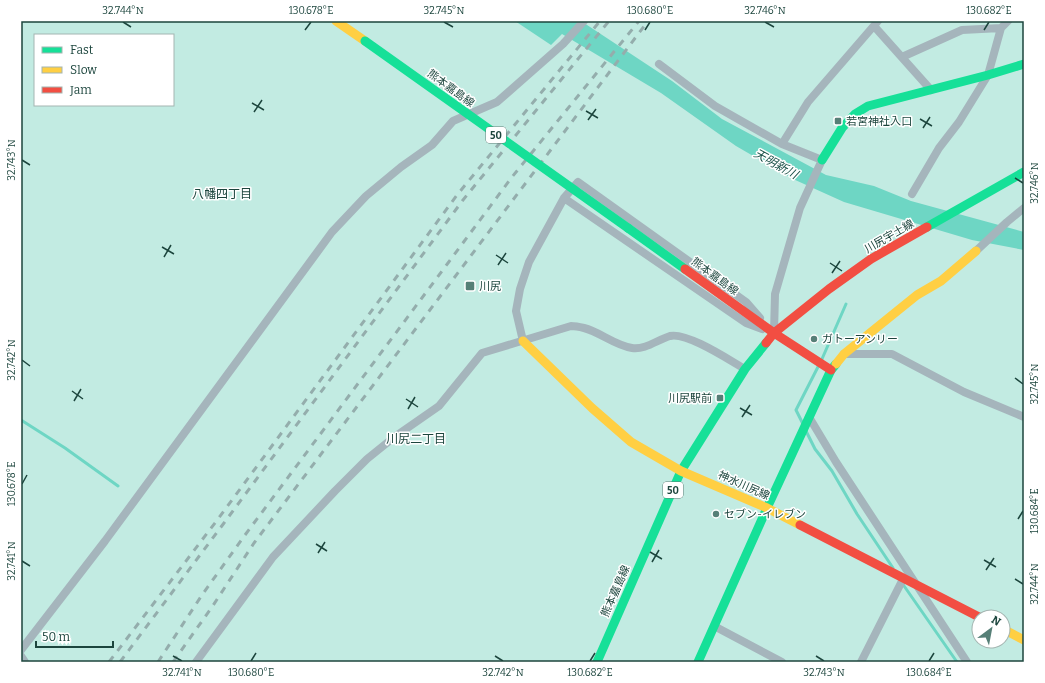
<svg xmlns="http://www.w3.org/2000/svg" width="1045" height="683" font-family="Bitter,'Noto Sans JP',serif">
<rect width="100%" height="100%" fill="#c2ebe2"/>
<path fill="#6ed6c4" d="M515,21H581L672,81L722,119L826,175L874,186L911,201L1024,232V250L972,240L844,202L793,179L736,146L661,93L562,34L551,45Z"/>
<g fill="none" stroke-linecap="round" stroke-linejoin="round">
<path stroke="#6ed6c4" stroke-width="3" d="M21,420L65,448L118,486
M803,424L796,410L822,359L846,304
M806,431L815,449L832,471L857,514L893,568
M902,583L957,662"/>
<path stroke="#a5b5bc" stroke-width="8" d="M874,26L931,90
M902,57L962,30L1001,28
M659,64L715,106L782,144L822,160L800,208L775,294L774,333
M782,144L808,102L878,21
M912,194L939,148L959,122L988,75L1001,28L1008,21
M564,198L746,323L762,329
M976,251L1007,222L1024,208
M523,341L516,311L520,289L529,262L564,198L578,182L746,302L760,318
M844,354H892L964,392L1024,417
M809,417L836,462L967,662
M714,626L782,662
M21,650L105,541L332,232L366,196L401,167L432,145L453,121L497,102L563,44L584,21
M21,656L25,662
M196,662L273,557L335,491L367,459L393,438L439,406L482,353L571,326C575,326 580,327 584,328C600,332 614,345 632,348C645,350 657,340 670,336C687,332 729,360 745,369
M861,662L903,579"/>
<path stroke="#16e098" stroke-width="9" d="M822,160L842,128L855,114L868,106L988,75L1024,64
M927,227L1024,172
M628,228L685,269
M597,662L681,471L745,369L766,343
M698,662L767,508L831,370L836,364"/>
<path stroke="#ffcf43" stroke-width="9" d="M336,21L365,41
M523,341L592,408L631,442L681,471L767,508L800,525
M836,364L844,354L917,295L941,281L976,251
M1003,629L1024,640"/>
<path stroke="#f24e42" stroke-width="9" d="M685,269L774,333L766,343
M831,370L774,333L829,289L871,259L927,227
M800,525L979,617"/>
<path stroke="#94adac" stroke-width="3" stroke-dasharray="7 7" stroke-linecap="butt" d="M109,662L218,519L457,195L600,21
M120,662L224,523L463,200L609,21
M158,662L202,595L245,535L448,263L512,177L639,21
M173,662L212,607L254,543L648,21"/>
<path stroke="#16e098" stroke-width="9" d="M365,41L628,228"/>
</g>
<path fill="none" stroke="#1c453d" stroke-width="1.5" d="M123,22L131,27M444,22L453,27M765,22L774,27M305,30L311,22M645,30L650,22M984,30L989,22M252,103L264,110M586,111L598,118M254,112L262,100M920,119L932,126M588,120L596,109M923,128L930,117M22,160L30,165M1015,178L1023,183M162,247L174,254M496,255L508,263M164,257L171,245M830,263L842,271M498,265L506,253M832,273L840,261M22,360L30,366M1015,378L1023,384M72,391L83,399M406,399L418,407M74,401L81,389M740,408L752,415M408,409L415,397M742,417L750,405M22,484L27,475M1018,519L1023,511M316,544L327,551M650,552L662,559M318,553L325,542M984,560L996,567M22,561L30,566M652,562L659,550M986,570L994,558M1015,579L1023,584M173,656L182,661M495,656L503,661M816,656L824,661M251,661L256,653M590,661L595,653M929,661L934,653"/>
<g fill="#567f77" stroke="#fff" stroke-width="1.5">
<rect x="834" y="117" width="8" height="8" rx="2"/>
<rect x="465" y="281" width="10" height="10" rx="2"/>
<circle cx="814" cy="339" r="4"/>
<rect x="716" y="394" width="8" height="8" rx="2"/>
<circle cx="716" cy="514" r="4"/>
</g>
<g text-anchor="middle" stroke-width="3" stroke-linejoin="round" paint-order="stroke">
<g fill="#fff" stroke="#607d77" stroke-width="1">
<rect x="486" y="127" width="20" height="16" rx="3"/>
<rect x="663" y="482" width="20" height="16" rx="3"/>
</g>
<g font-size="10" font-weight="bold" fill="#1c453d">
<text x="496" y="139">50</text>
<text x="673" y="494">50</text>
</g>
<g font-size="11" fill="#1c453d" stroke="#fff">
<text transform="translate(451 88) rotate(36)" y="4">熊本嘉島線</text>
<text transform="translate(889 236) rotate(-30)" y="4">川尻宇土線</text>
<text transform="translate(715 276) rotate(36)" y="4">熊本嘉島線</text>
<text transform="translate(744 485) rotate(24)" y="4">神水川尻線</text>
<text transform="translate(615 591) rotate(-66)" y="4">熊本嘉島線</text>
</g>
<g font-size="11" fill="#1c453d" stroke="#fff" text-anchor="start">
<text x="846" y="125">若宮神社入口</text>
<text x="479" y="290">川尻</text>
<text x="822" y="343">ガトーアンリー</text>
<text x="712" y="402" text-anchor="end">川尻駅前</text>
<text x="724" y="518">セブン-イレブン</text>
</g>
<g font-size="12" font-style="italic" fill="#1a5148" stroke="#fff">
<text transform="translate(776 164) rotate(29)" y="4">天明新川</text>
</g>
<g font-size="12" fill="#1c453d" stroke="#fff">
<text x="222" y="198">八幡四丁目</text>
<text x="416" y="443">川尻二丁目</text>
</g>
</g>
<rect width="1045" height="683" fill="none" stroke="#ffffff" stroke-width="44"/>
<rect x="34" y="34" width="140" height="72" fill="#ffffff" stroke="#a4b5b1"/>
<rect x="42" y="47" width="20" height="6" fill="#16e098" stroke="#a4b5b1"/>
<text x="70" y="54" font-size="12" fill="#1c453d">Fast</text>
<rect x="42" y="67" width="20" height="6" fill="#ffcf43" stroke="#a4b5b1"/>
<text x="70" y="74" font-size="12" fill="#1c453d">Slow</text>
<rect x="42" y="87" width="20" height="6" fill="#f24e42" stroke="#a4b5b1"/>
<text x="70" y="94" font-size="12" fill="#1c453d">Jam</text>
<g transform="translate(991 629) rotate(32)"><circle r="19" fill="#ffffff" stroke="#a4b5b1"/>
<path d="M0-3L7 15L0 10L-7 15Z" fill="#567f77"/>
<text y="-6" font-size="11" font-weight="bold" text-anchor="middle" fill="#1c453d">N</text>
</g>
<path d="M36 641v6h77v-6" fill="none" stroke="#1c453d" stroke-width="2"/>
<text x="42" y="641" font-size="12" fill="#1c453d" stroke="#ffffff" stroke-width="3" paint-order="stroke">50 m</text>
<rect x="22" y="22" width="1001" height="639" fill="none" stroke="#1c453d" stroke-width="1.5"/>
<g font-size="10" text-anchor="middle" fill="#1c453d">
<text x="123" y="14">32.744°N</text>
<text x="311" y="14">130.678°E</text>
<text x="444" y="14">32.745°N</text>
<text x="650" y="14">130.680°E</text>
<text x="765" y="14">32.746°N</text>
<text x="989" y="14">130.682°E</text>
<text transform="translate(11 160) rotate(-90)" y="4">32.743°N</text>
<text transform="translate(1034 183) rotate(-90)" y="4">32.746°N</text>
<text transform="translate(11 360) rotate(-90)" y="4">32.742°N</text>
<text transform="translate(1034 384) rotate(-90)" y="4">32.745°N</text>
<text transform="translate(11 484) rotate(-90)" y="4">130.678°E</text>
<text transform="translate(1034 511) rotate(-90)" y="4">130.684°E</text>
<text transform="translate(11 561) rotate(-90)" y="4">32.741°N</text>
<text transform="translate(1034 584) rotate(-90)" y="4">32.744°N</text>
<text x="182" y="676">32.741°N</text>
<text x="251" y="676">130.680°E</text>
<text x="503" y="676">32.742°N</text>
<text x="590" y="676">130.682°E</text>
<text x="824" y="676">32.743°N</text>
<text x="929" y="676">130.684°E</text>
</g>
</svg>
